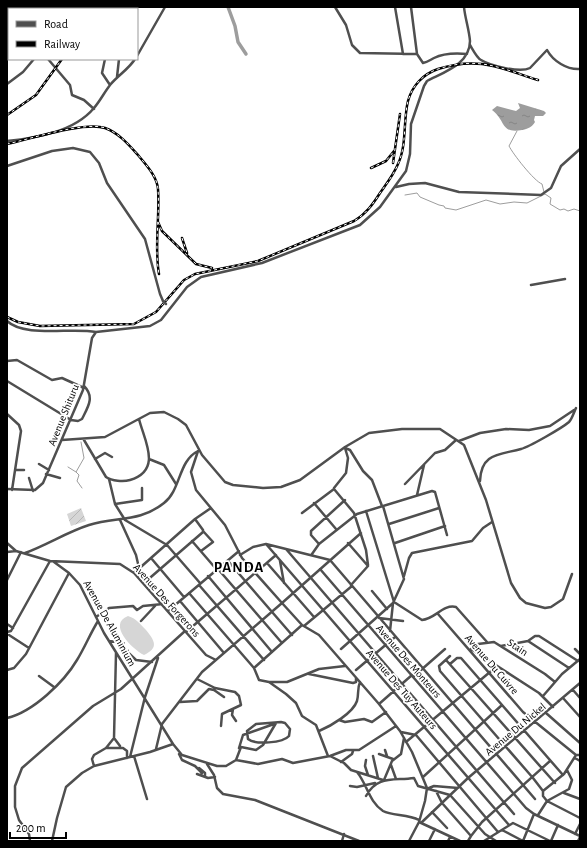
<svg xmlns="http://www.w3.org/2000/svg" width="587" height="848" font-family="'Alegreya Sans',sans-serif">
<defs>
<pattern id="garden-furrows" width="10" height="10" patternUnits="userSpaceOnUse"><rect width="10" height="10" fill="#d6d6d6"/><path d="M-1 1l2-2M0 10L10 0M9 11l2-2" fill="none" stroke="#b6b6b6"/></pattern>
<pattern id="water-ripples" width="26" height="14" patternUnits="userSpaceOnUse"><rect width="26" height="14" fill="#9d9d9d"/><path d="M2 4q2-2 4 0t4 0M15 11q2-2 4 0t4 0" fill="none" stroke="#858585"/></pattern>
</defs>
<rect width="100%" height="100%" fill="#fff"/>
<path fill="#d6d6d6" d="M128,616C137,619 140,624 146,630C155,641 159,648 144,655C132,649 107,624 128,616Z"/>
<path fill="url(#garden-furrows)" d="M81,508L86,521L71,526L67,514Z"/>
<path fill="url(#water-ripples)" d="M518,103L544,111L546,113L543,116H535L534,120L535,122C532,127 528,129 522,130C500,134 506,120 492,110L497,106L516,111L520,108Z"/>
<g fill="none" stroke-linecap="round" stroke-linejoin="round">
<path stroke="#9d9d9d" stroke-width="1" d="M517,131L509,146C513,154 534,181 542,184L544,192
M405,195L417,193L420,197L439,205L444,206L445,208L456,210L486,200L500,204L514,202L527,203L545,194L551,198L550,204L560,210L564,209L568,211L574,209L580,211
M81,442L84,458L76,472L79,475L77,481L82,488
M68,467L76,472"/>
<path stroke="#9d9d9d" stroke-width="3.5" d="M228,7L235,26L238,42L246,54"/>
<path stroke="#4f4f4f" stroke-width="2.5" d="M8,7L9,9
M57,7L60,9
M335,7L346,25L352,45L360,53L417,54
M395,7L403,54
M411,7L417,54L423,63C428,62 430,60 434,58C444,53 456,53 467,54
M29,9L31,7
M51,9L53,7
M69,9L71,7
M94,9L95,7
M7,30L9,31
M470,45C473,50 477,58 481,60C491,66 520,73 530,68L547,50C553,61 567,70 580,69
M137,56L165,7
M48,59L70,85L72,95L84,100L94,109
M105,59L102,73L110,85
M117,77L119,59
M7,84L23,72L34,59
M7,141C36,138 74,132 94,108C100,101 104,93 110,85C117,76 129,69 135,59
M7,166L52,151L73,148L90,152L99,163L107,183L145,239L160,294L163,301
M396,187L409,184L425,183L459,192L541,195L551,188L561,166L580,149
M531,285L565,279
M7,321C25,338 72,327 96,332
M7,361L17,360L52,380L62,378L84,388
M7,381L71,420L78,421L82,419C88,407 95,397 84,386
M7,414L19,425L21,431L12,490
M62,440L105,437L150,413L164,412L178,419L186,425L202,455L225,482L233,485L263,488L281,487L300,480L345,447L369,433L402,429H440L464,445L486,500L511,583L520,598L526,603L545,608L551,607L563,599L572,574
M84,440L106,477C112,481 123,482 130,480C163,470 144,440 139,419
M459,441L480,433L506,429L529,430L550,426L574,410
M345,448L350,450L363,471L372,480L382,506
M198,451L191,472L196,490L225,525L242,558L282,603L361,533
M95,459L105,453L112,457
M149,459L164,465L176,484
M39,464L49,470
M15,470H24
M46,474L60,478
M29,478L33,491
M109,479L115,504L125,520L167,545L200,583
M480,481C481,453 499,455 521,449C529,447 562,428 569,422C572,419 574,412 576,408
M405,484L435,453L445,450L456,440
M334,488L346,473L348,458L345,448
M7,489L35,490L43,483L83,390L92,338L96,332L150,326L161,320L187,287L201,277L262,263L360,225L380,207L406,171L410,154L411,124L424,86L427,81C444,72 470,64 470,41C469,29 465,18 464,7
M417,495L424,465
M314,503L336,529
M115,504L142,500V488
M366,511L394,602L422,620C435,619 443,604 456,607L487,642
M302,513L334,489L354,513L366,550L368,565
M120,520L136,555L139,568
M389,524L439,508
M192,541L217,570
M7,543L16,551L50,561L120,564L134,573L206,655L216,660
M348,543L368,566L351,585
M395,543L445,526
M266,544L509,825
M319,544L311,535V531L345,500
M286,549L514,814
M201,551L213,542L203,531
M7,552L16,551
M25,553C47,545 67,532 89,525C116,516 139,523 164,503C181,490 178,461 198,451
M312,554L319,544L357,514L432,491L435,492L447,535
M240,555L253,547L266,544L330,560L535,799
M151,558L184,597
M228,561L292,635
M280,561L284,583
M267,563L314,617
M218,569L282,643
M320,569L526,808L534,814L580,836
M134,573L195,519L211,508
M208,576L272,652
M404,576L409,558L412,553L472,541L483,528L492,522
M7,580L21,552
M144,583L203,532V530L195,519
M199,585L264,660
M372,591L387,609
M189,593L254,668L259,680L269,682L286,694L296,703L302,716L316,725L328,756
M180,601L224,653
M168,611L239,551
M438,614L523,712L576,755
M96,617L109,608L133,606L137,610L143,606L163,604
M379,618L403,621
M141,621L155,606
M7,624L13,628
M304,626L352,586
M390,631L393,603
M7,632L11,631L50,561
M186,632L276,555
M9,635L29,648
M109,641L117,642L136,660L152,662
M528,641L535,636H539L578,661
M501,646L528,641L569,668
M341,649L393,603L404,579L383,506
M471,649L539,693L553,707
M575,649L580,654
M470,650L478,644L494,642L545,674L555,682
M450,656L439,666L440,671L533,778L543,791V796L547,801L580,818
M446,660L555,783
M450,664L457,658H461L563,775
M254,668L302,625
M7,670L14,668L26,654L69,573
M356,670L395,637
M309,674L353,683L356,682V678
M39,676L54,687
M413,677L445,649
M197,679L215,688L235,692L239,696L241,705L222,714L221,726
M269,682H287L319,669L345,666
M573,690L580,698
M543,696L562,674L580,659
M563,698L580,717
M180,702L197,701L209,689L214,690L224,697
M379,704L412,675
M233,709L232,715L236,721
M546,713L580,743
M7,718C33,712 64,682 77,660C85,647 90,634 98,621
M339,720L345,722L364,719L372,722L386,712
M281,722L285,723L290,729L289,736C283,743 255,745 248,739L247,731L256,724Z
M319,731C331,726 353,713 357,701C359,694 357,689 360,682
M401,732L416,735L498,832
M114,738L120,746
M406,742L496,667
M173,744L182,755L217,766H226L236,760L258,764L282,759L293,763L330,756L346,750H359L396,726
M106,748L114,738L116,653
M239,748L243,735L274,724
M156,749L162,724L202,672L282,603L302,625L319,635L379,704L400,731L412,752L427,788L425,801L419,822L460,841
M385,750L387,756
M179,754L182,760L195,766L202,773L201,775
M379,754L393,759
M134,756L147,799
M330,756L344,763L351,770L383,780
M373,756L378,778
M130,757L145,697L158,658
M575,758L580,761
M236,760L241,747L256,750L263,745L276,723
M366,760L365,766L368,775
M341,762L352,754L353,751
M207,764L214,775L217,788L223,794L255,800L359,841
M391,765L396,779
M94,766L92,759L94,755L106,748H123L127,751V758
M199,768L205,773V777
M357,772C367,784 369,802 383,811C392,816 408,814 419,820
M197,774L208,778L215,777
M423,777L502,705
M384,780L392,761L401,754L404,738
M350,786L357,787L375,783
M429,788L434,786L458,788
M436,791L442,803L471,836L468,841
M543,791L564,774L576,755H580
M564,793L580,799
M366,796C377,775 394,781 414,778L418,786L450,795L485,834L496,841
M432,812L447,828
M538,815L547,801L569,789L572,780L567,770
M421,823L468,778L580,683
M502,830L523,841
M575,834L580,824
M471,836L482,822L550,761
M30,841L29,834L19,820L15,807V786L22,768L93,706L121,689L185,631
M52,841L57,818L66,787L82,773L94,766L150,752L173,744L104,633L80,585L69,573L54,562
M342,841L344,834
M409,841L419,822
M429,841L435,829
M448,841L450,837
M484,841L513,823L550,841
M523,841L534,814
M551,841L558,825
M578,841L580,837"/>
<g stroke="#000" stroke-width="2.5">
<path id="rail" d="M112,9L116,7
M7,115L36,95L62,59
M7,144C30,139 85,121 105,128C119,133 129,145 138,155C146,165 157,176 158,189C160,217 154,246 159,274
M393,163L400,114
M371,168L386,161L394,151
M158,222L162,231L196,264L212,268
M182,238L187,253
M7,317L18,322L40,326L134,324L156,312L184,280L195,274L258,261L354,221C366,214 373,204 380,193C387,183 394,174 398,164C407,145 403,121 408,101C412,86 423,74 438,69C479,56 500,68 538,80"/>
</g>
<use href="#rail" stroke="#fff" stroke-width="1" stroke-dasharray="3" stroke-linecap="butt"/>
<path stroke="#4f4f4f" stroke-width="2.5" d="M163,301L166,304"/>
</g>
<g text-anchor="middle" stroke-width="3.5" stroke-linejoin="round" paint-order="stroke">
<g font-size="11" fill="#000" stroke="#fff">
<text transform="translate(63 415) rotate(-68)" y="4">Avenue Shituru</text>
<text transform="translate(167 600) rotate(48)" y="4">Avenue Des Forgerons</text>
<text transform="translate(110 623) rotate(61)" y="4">Avenue De Aluminium</text>
<text transform="translate(518 647) rotate(33)" y="4">Stain</text>
<text transform="translate(409 661) rotate(49)" y="4">Avenue Des Monteurs</text>
<text transform="translate(492 664) rotate(49)" y="4">Avenue Du Cuivre</text>
<text transform="translate(402 689) rotate(49)" y="4">Avenue Des Tuy Auteurs</text>
<text transform="translate(515 729) rotate(-40)" y="4">Avenue Du Nickel</text>
</g>
<g font-size="15" font-weight="bold" letter-spacing="1" fill="#000" stroke="#fff">
<text x="239" y="572">PANDA</text>
</g>
</g>
<rect width="587" height="848" fill="none" stroke="#000000" stroke-width="16"/>
<rect x="8" y="8" width="130" height="52" fill="#ffffff" stroke="#999999"/>
<rect x="16" y="21" width="20" height="6" fill="#4f4f4f" stroke="#999999"/>
<text x="44" y="28" font-size="12" fill="#000000">Road</text>
<rect x="16" y="41" width="20" height="6" fill="#000000" stroke="#999999"/>
<text x="44" y="48" font-size="12" fill="#000000">Railway</text>
<path d="M10 832v6h56v-6" fill="none" stroke="#000000" stroke-width="2"/>
<text x="16" y="832" font-size="12" fill="#000000" stroke="#ffffff" stroke-width="3" paint-order="stroke">200 m</text>
</svg>
